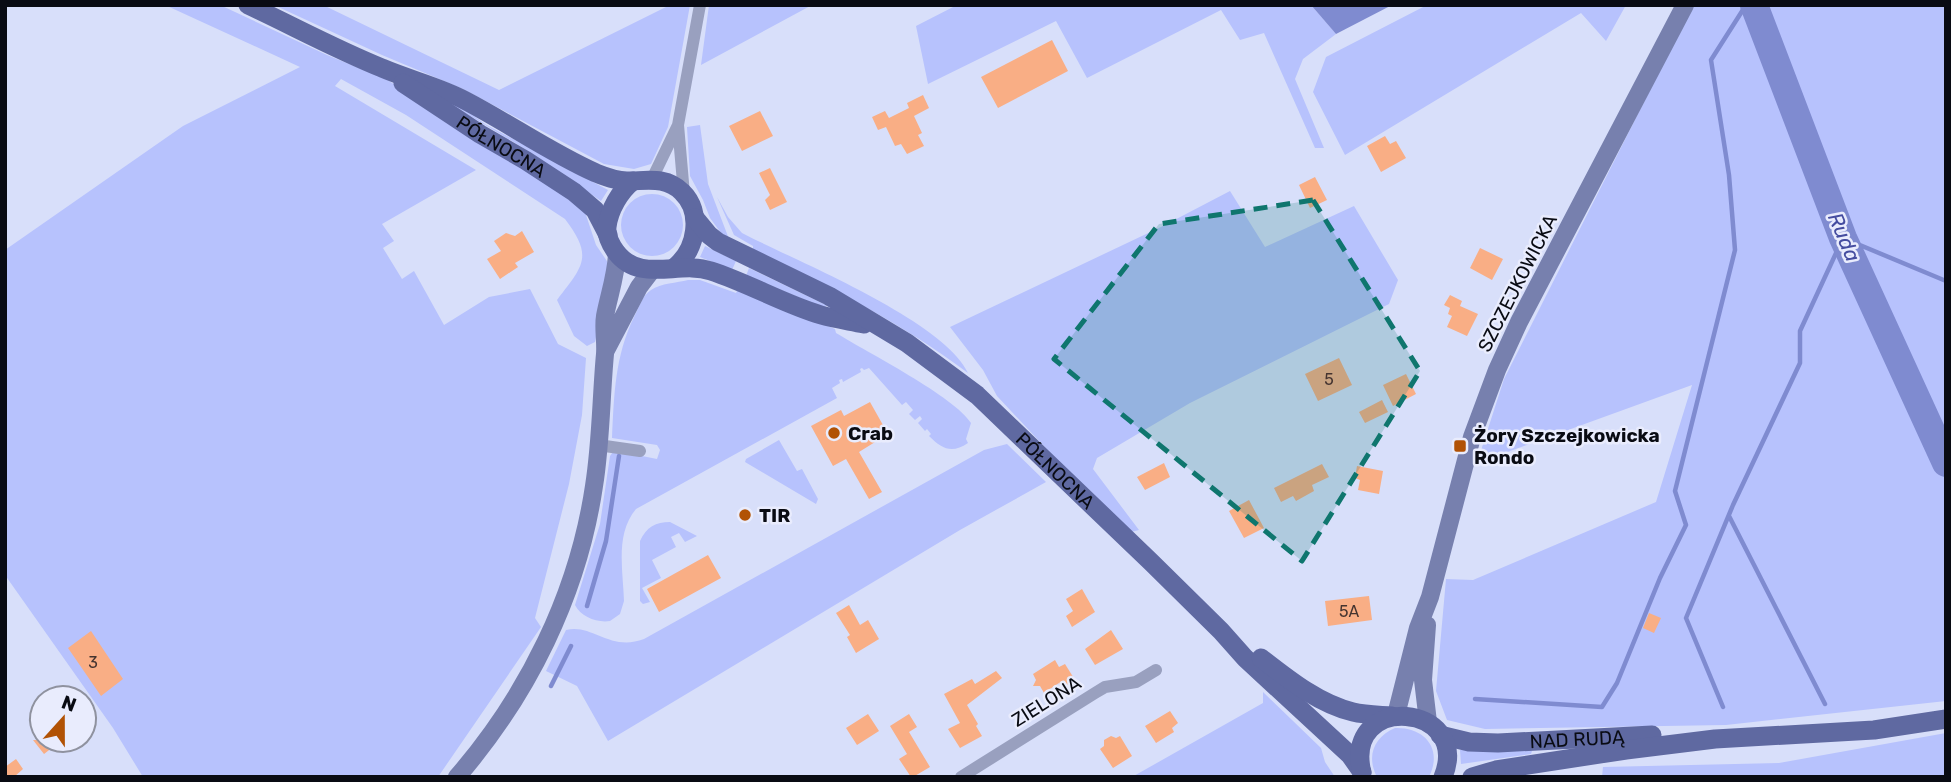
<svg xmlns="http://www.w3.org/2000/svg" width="1951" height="782" font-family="Rubik,sans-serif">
<rect width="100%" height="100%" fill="#d8dffa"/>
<path fill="#b7c2fd" d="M165,5H220L327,55L386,79L562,194L585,212L596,245L611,267L595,342L587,346L574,336L557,300C583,266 594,257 565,219L406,115L341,79L335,86L476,170L382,224L394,241L383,248L402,279L414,271L444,325L489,297L530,289L558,344L586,358L582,415L569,484L535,618L541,627L438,777H143L113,728L5,575V250L183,126L300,67Z
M274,5H323L499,90L670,5H690L668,127L651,164L634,169L604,164L463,89L382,55Z
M709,5H812L701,65Z
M957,5H1311L1336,34L1303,59L1295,79L1324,148H1315L1264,33L1240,40L1221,10L1087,78L1056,21L928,84L916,26Z
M1427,5H1626L1606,41L1581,13L1345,155L1313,92L1326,57Z
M1693,5H1946V701L1726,725L1485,729L1447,720L1436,691L1446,579L1473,580L1656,502L1692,385L1477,463L1504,379Z
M432,93L463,108L485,124L608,190L601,201L525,149Z
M700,125L708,184L729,239L721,233L710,218L703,200L690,176L687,127Z
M1230,191L1265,247L1354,206L1398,280L1389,304L1190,403L1097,458L1093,469L1139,530L1131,532L1070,474L997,396L983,370L950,327L1163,226Z
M621 225a31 31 0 1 1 62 0a31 31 0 1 1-62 0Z
M717,197L728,217L742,233C796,261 943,320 968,373C900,322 828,286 753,250V246L734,235Z
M705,246L736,261L732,270L700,257Z
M749,268L826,305L825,308L746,276Z
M688,280H700L736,293L738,289L835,329L836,333C867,352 955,397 971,423L966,439L968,443C952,454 942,449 929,436L931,434L927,429L925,431L918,423L922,419L920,416L915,420L909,414L913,410L906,402L902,405L869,368L864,370L862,368L860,369L861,372L843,382L842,379L839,380L840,383L832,388L837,398L636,509C615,534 623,570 624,601L620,614L610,621C597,623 581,617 575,605L600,524L610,456L613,452L617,451L657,459L660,450L657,445L612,438C614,395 615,356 634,317C639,307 642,296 651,290C661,283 677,283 688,280Z
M779,440L797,471L802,469L818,499L816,504L745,462L746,459Z
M1007,444L1046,482L960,530L608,741L577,686L546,671L566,630C592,623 610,652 644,639L984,450Z
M670,522L697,536L685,542L679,533L671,537L676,547L652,560L661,578L642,588L650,602L643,604L640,601V541C646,527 656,522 670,522Z
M1263,692L1321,748L1325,762L1335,777H1132L1263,703Z
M1395,728C1425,727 1443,749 1429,777H1377C1366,756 1374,737 1395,728Z
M1946,733V777H1602L1603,767L1779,763Z
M1460,750H1529L1532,751L1531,754L1461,764Z"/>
<path fill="#7f8bd0" d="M1311,5H1392L1336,34Z"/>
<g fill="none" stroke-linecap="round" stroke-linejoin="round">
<path stroke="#7f8bd0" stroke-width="4.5" d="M1729,516L1825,704
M587,606L606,541L619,456
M551,686L571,646
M1475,699L1602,707L1617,683L1660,578L1686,525L1675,491L1735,250L1729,175L1711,60L1746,5
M1723,707L1686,618L1733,505L1800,363V331L1843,238L1946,281"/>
<path stroke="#7f8bd0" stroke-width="28" d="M1754,5L1843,238L1946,463"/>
</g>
<path fill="#f9ae85" d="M1052,40L1068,71L998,108L981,77Z
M923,95L929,108L914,116L922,133L918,135L924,146L907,154L901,144L895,146L886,127L878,130L872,117L885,111L889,118L909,108L907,103Z
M760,111L773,136L742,151L729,126Z
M1385,136L1390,144L1396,141L1406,158L1381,172L1367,146Z
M770,168L787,202L770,210L765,200L770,195L759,173Z
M1315,177L1327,200L1310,208L1299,185Z
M522,231L534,252L515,263L518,267L500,279L487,259L501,251L494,241L506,233L515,236Z
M1480,248L1503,259L1492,280L1470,268Z
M1450,295L1462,301L1460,306L1478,314L1467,336L1447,327L1452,316L1448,314L1450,308L1444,305Z
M1339,358L1352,385L1318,401L1305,374Z
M1406,374L1416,394L1393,406L1383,385Z
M1382,400L1388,412L1365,423L1359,412Z
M870,402L888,434L859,452L882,492L869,499L846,459L833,466L811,426L841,410L844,416Z
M1164,463L1170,477L1145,490L1137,477Z
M1322,464L1329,477L1312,485L1314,491L1296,501L1293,496L1281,502L1274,488Z
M1357,466L1383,471L1379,494L1358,490L1360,480L1355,478Z
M1249,500L1264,528L1244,538L1229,511Z
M708,555L721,578L659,612L647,589Z
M1082,589L1095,612L1072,627L1066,616L1073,611L1066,599Z
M1369,596L1372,620L1328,626L1325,601Z
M849,605L860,625L868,620L879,639L856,653L847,637L850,635L836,613Z
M1649,613L1661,618L1654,633L1643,628Z
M1111,630L1123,649L1095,665L1085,649Z
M91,631L123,679L101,696L68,648Z
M1055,660L1059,667L1065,664L1075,680L1062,688L1059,683L1044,693L1040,686H1033L1036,680L1033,674Z
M996,671L1002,678L967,705L978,724L976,726L982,736L960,748L948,729L960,723L944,694L972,679L975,684Z
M1170,711L1178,723L1172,728L1174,732L1156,743L1145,726Z
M868,714L879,731L857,745L846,728Z
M909,714L917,727L909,732L930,767L913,777H911L899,759L907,754L890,726Z
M1111,736L1116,738L1120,736L1132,756L1113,768L1100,749L1104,746V740Z
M33,740H62L44,754Z
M16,759L23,769L14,777H5V767Z"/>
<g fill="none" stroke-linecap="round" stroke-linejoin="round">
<path stroke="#99a0bf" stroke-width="12" d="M678,125L684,194
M652,179L678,125L700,5
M598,445L640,451
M961,777L1095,693L1105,687L1136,682L1156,670"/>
<path stroke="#7780ae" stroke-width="18" d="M606,350L639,287L652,270
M1427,625L1423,680L1428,722
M1396,715L1418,628L1430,597L1472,437L1497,370L1519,322L1685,5
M457,777C528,695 578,594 594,486C601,443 601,397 605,354C606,341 603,328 605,316C609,295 616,276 617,254"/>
<g stroke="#5f69a1" stroke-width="19">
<path d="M248,5C293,26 337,50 382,68C410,80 440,87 466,101C510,124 551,153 596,173C606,177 616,181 627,181C647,181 666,176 682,192C703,212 697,249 675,267"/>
<path id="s1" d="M403,83L480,134L525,160L574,192L595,210L608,235"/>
<path d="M633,181C620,191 609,210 607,227C606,236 611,245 616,252C640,284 679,260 711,271C748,283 784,304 821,315C835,319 850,321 864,324"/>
<path id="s2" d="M695,218L709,235L718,242L829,296L907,343L977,395L1151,562L1221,631L1245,658L1350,755L1362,772"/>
<path d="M1261,658C1288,679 1319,704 1353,712C1365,715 1379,715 1392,716"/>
<path id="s3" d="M1440,735L1469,742L1498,743L1652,735"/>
<path d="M1362,773C1342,691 1473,703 1443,777"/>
<path d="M1472,777L1496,770L1626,750L1715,739L1874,730L1946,719"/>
</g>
</g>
<path fill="#0f766e" fill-opacity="0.2" stroke="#0f766e" stroke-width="5" stroke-dasharray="14 9" stroke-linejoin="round" d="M1313,200L1420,371L1302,561L1054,359L1159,224Z"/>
<g fill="#b15205" stroke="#e9ecfd" stroke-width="2.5">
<circle cx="834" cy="433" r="7"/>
<rect x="1453" y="439" width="14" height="14" rx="3.5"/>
<circle cx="745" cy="515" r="7"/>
</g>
<g text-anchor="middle" stroke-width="5" stroke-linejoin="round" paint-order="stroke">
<g font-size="16" fill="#453430">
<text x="1329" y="385">5</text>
<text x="1349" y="617">5A</text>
<text x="93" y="668">3</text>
</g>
<g font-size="19" fill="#090b13" stroke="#e9ecfd">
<text dy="7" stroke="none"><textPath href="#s1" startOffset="117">PÓŁNOCNA</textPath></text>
<text transform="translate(1517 283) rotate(-63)" y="7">SZCZEJKOWICKA</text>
<text dy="7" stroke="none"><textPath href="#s2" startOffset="444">PÓŁNOCNA</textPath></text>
<text transform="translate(1046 701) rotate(-32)" y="7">ZIELONA</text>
<text dy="7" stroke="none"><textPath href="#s3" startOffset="138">NAD RUDĄ</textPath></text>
</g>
<g font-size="19" font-weight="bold" fill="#090b13" stroke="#e9ecfd" text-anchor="start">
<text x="848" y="440">Crab</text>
<text x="1474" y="442">Żory Szczejkowicka<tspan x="1474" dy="22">Rondo</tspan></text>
<text x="759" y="522">TIR</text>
</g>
<g font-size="21" font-style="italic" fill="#454da0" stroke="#e9ecfd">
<text transform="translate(1844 237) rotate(67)" y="7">Ruda</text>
</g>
</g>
<rect width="1951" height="782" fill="none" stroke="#090b13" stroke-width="14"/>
<g transform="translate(63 719) rotate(21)"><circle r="33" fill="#e9ecfd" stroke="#8f929f" stroke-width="2"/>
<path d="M0-5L12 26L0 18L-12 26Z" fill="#b15205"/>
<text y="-10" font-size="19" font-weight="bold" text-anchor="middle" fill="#090b13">N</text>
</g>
</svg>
